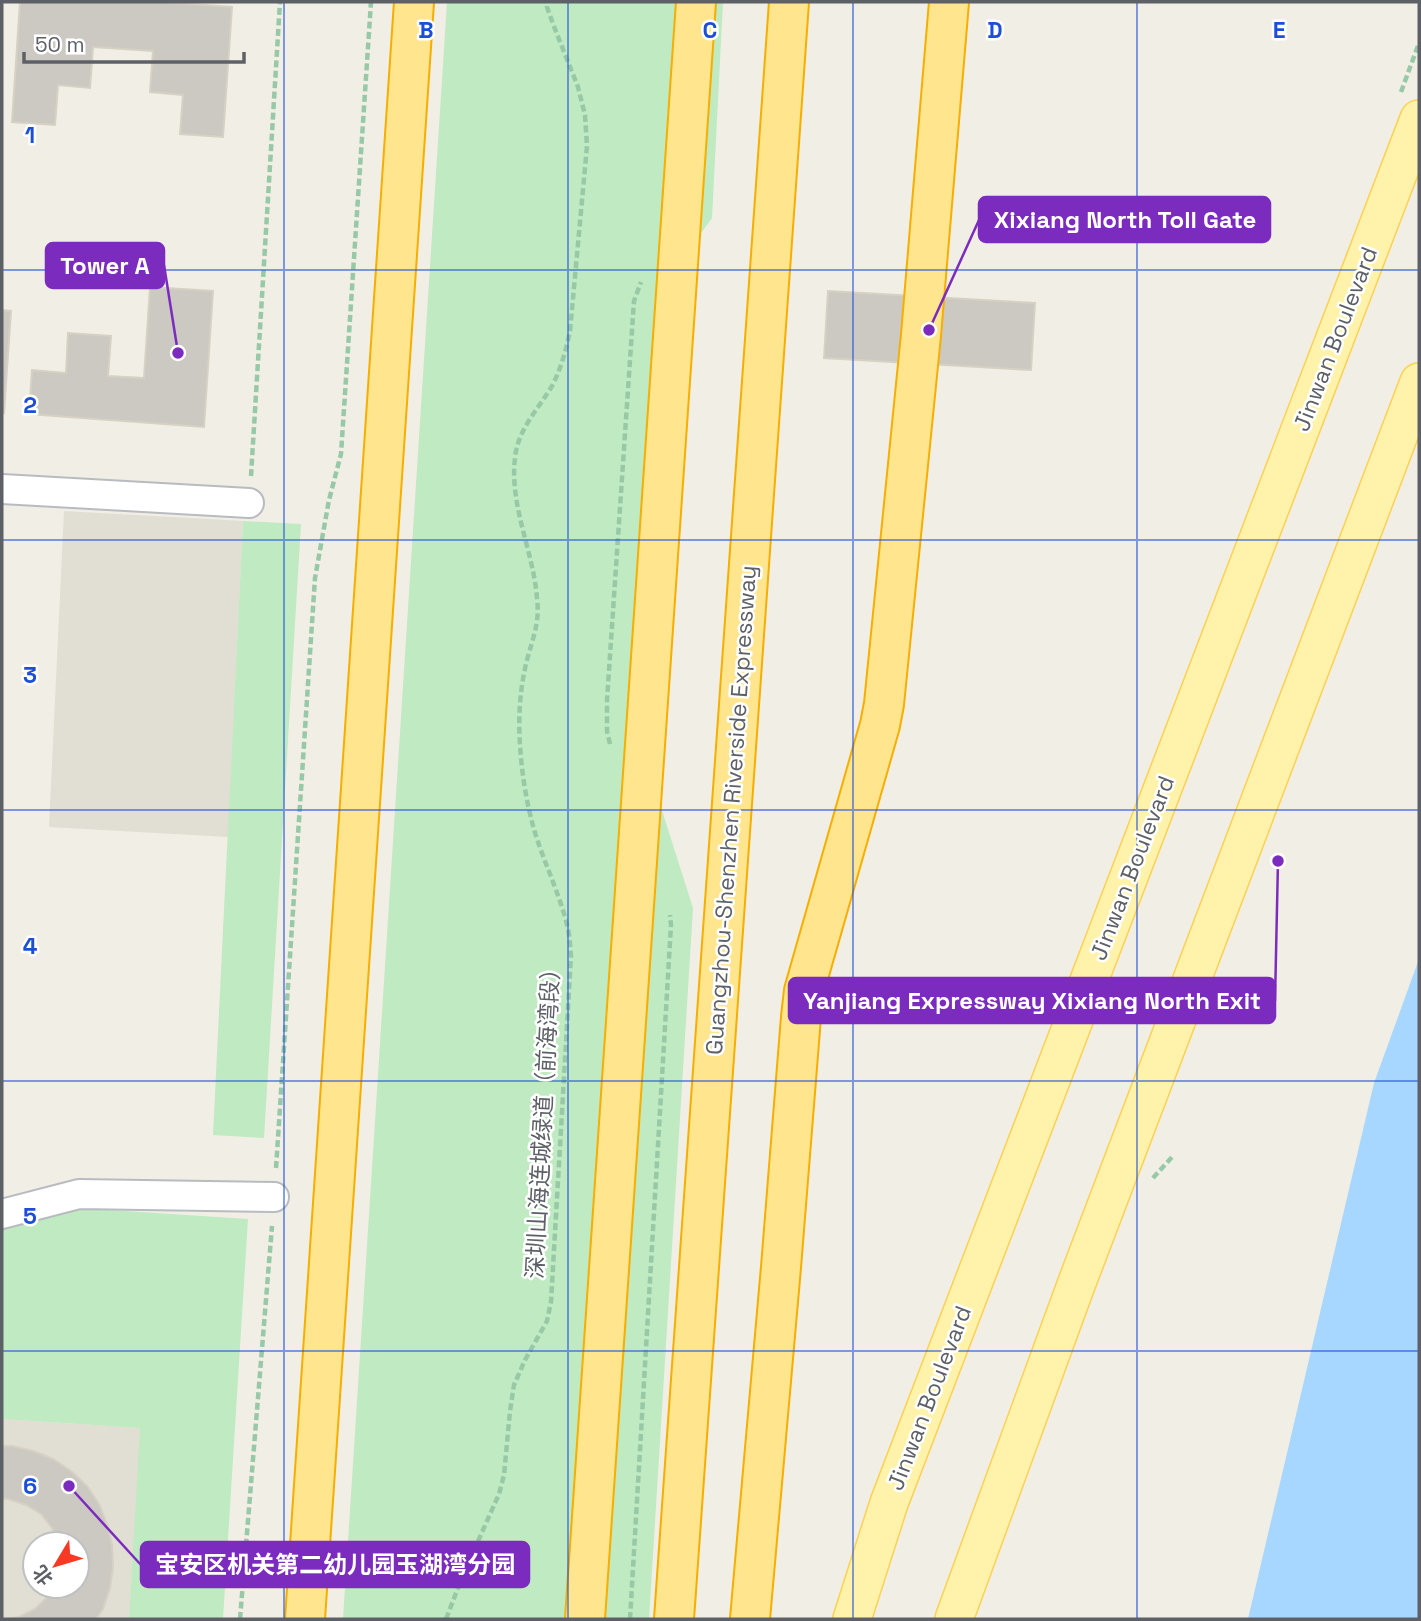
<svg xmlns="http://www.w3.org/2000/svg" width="1421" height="1621" font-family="'Space Grotesk','Noto Sans SC',sans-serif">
<rect width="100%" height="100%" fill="#f1eee5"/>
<path fill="#e1ded4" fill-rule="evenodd" d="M64,511L243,521L228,837L49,827Z
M2,1419L141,1428L129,1619H2ZM35,1544H77V1586H35Z"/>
<path fill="#c0eac1" d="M447,2H723L712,218L661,288L631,713L693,908L649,1619H343Z
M243,521L301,524L264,1138L213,1135Z
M79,1208L248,1219L223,1619H129L140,1428L2,1419V1230Z"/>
<path fill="#a7d7ff" d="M1419,959V1619H1248L1374,1083Z"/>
<path fill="#ccc8c2" stroke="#d6d1c3" stroke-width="2" d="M20,2H163L232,7L223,137L180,134L183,95L150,92L153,51L93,47L90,88L58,85L55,125L12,122Z
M150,287L213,291L204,427L29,414L32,370L66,373L68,333L111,336L108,376L144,378Z
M828,291L1035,303L1031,370L824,358Z
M2,310L11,311L4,413L2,412Z
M2,1446H12L33,1451L53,1459L71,1471L87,1486L99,1504L107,1524L112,1545L113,1567L110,1588L103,1609L96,1619H7L19,1617L35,1609L48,1596L54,1586H77V1544H59L52,1528L41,1514L26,1505L8,1499H2Z"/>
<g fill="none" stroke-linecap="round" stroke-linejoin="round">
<g stroke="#b8bbc0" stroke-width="32">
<path id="minor" d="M2,489L249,503
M2,1214L79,1194L274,1197"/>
</g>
<g stroke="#fdd152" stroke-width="40">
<path id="major" d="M852,1619L889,1503L1419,119
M954,1619L1076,1285L1419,382"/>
</g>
<g stroke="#f6ae00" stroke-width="42">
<path id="highway" d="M305,1619L414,2
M674,1619L789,2
M750,1619L781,1267L801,1017L804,991L880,725L884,704L921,335L949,2"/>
</g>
<path stroke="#97c9a7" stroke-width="4.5" stroke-dasharray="7 3.5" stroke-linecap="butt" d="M1401,92L1419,43
M251,476L280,2
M610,744L607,731V700L634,301L641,282
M276,1168L315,578L329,500L341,454L371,2
M1153,1178L1173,1156
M240,1619L272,1226
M446,1619L463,1575L499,1494L504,1475L510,1411L514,1385L525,1360L547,1321L551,1302L571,956C570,947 570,938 568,929C561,898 547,869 537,839C527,808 522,776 520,745C518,716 520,688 527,660C533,637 540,623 537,598C533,548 507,502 516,451C521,426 539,408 552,386C561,369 566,350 570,331L587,146L585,115L578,87L553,24L547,7V2
M630,1619L671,925L670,915"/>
<use href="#minor" stroke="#fff" stroke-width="28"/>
<use href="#major" stroke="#fff3ac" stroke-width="37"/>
<use href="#highway" stroke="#ffe58e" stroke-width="38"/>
<g stroke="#f6ae00" stroke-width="42" stroke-linecap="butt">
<path id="highway-bridge" d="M585,1619L696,2"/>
</g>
<use href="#highway-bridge" stroke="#ffe58e" stroke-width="38"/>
</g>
<path fill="none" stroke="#1d4ed8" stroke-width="2" stroke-opacity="0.55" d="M284,2V1619M568,2V1619M853,2V1619M1137,2V1619M2,270H1419M2,540H1419M2,810H1419M2,1081H1419M2,1351H1419"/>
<g text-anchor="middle" stroke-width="5" stroke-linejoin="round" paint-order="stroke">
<g font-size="23" fill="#5d6167" stroke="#fff">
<text transform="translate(1335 339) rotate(-69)" y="8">Jinwan Boulevard</text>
<text transform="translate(731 810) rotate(-86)" y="8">Guangzhou-Shenzhen Riverside Expressway</text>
<text transform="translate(1132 868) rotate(-69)" y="8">Jinwan Boulevard</text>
<text transform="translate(543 1118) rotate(-87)" y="8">深圳山海连城绿道（前海湾段）</text>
<text transform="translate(929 1398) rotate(-69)" y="8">Jinwan Boulevard</text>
</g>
</g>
<g font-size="23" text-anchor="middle" font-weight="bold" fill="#1d4ed8" stroke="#fff" stroke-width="5" stroke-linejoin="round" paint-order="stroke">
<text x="426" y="38">B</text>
<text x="710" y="38">C</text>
<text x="995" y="38">D</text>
<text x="1279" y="38">E</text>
<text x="30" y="143">1</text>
<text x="30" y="413">2</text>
<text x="30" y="683">3</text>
<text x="30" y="954">4</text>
<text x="30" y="1224">5</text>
<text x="30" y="1494">6</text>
</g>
<path fill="none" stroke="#7b2cbf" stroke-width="2.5" d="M929 330L979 220M178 353L164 265M1278 861L1275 1001M69 1486L141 1565"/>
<g fill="#7b2cbf" stroke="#fff" stroke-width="2.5">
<circle cx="929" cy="330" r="7"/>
<circle cx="178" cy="353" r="7"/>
<circle cx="1278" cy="861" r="7"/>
<circle cx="69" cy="1486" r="7"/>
</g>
<g fill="#7b2cbf" stroke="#7b2cbf" stroke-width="2.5">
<rect x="979" y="197" width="291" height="45" rx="7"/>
<rect x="46" y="243" width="118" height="45" rx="7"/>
<rect x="789" y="978" width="486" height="45" rx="7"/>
<rect x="141" y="1542" width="388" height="45" rx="7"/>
</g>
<g font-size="24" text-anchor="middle" font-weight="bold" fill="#fff">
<text x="1125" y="228">Xixiang North Toll Gate</text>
<text x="105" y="274">Tower A</text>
<text x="1032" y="1009">Yanjiang Expressway Xixiang North Exit</text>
<text x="335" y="1573">宝安区机关第二幼儿园玉湖湾分园</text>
</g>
<rect width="1421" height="1621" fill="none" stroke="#5d6167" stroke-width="7"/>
<g transform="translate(56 1565) rotate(232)"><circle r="33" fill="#ffffff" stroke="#bec0c2" stroke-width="2"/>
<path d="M0-5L12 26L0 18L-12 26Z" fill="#f83924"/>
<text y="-10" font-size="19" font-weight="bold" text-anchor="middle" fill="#5d6167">北</text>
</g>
<path d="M24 52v10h220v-10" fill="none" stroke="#5d6167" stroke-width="3.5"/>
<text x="35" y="52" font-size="21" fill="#5d6167" stroke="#ffffff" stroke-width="5" paint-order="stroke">50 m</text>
</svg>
